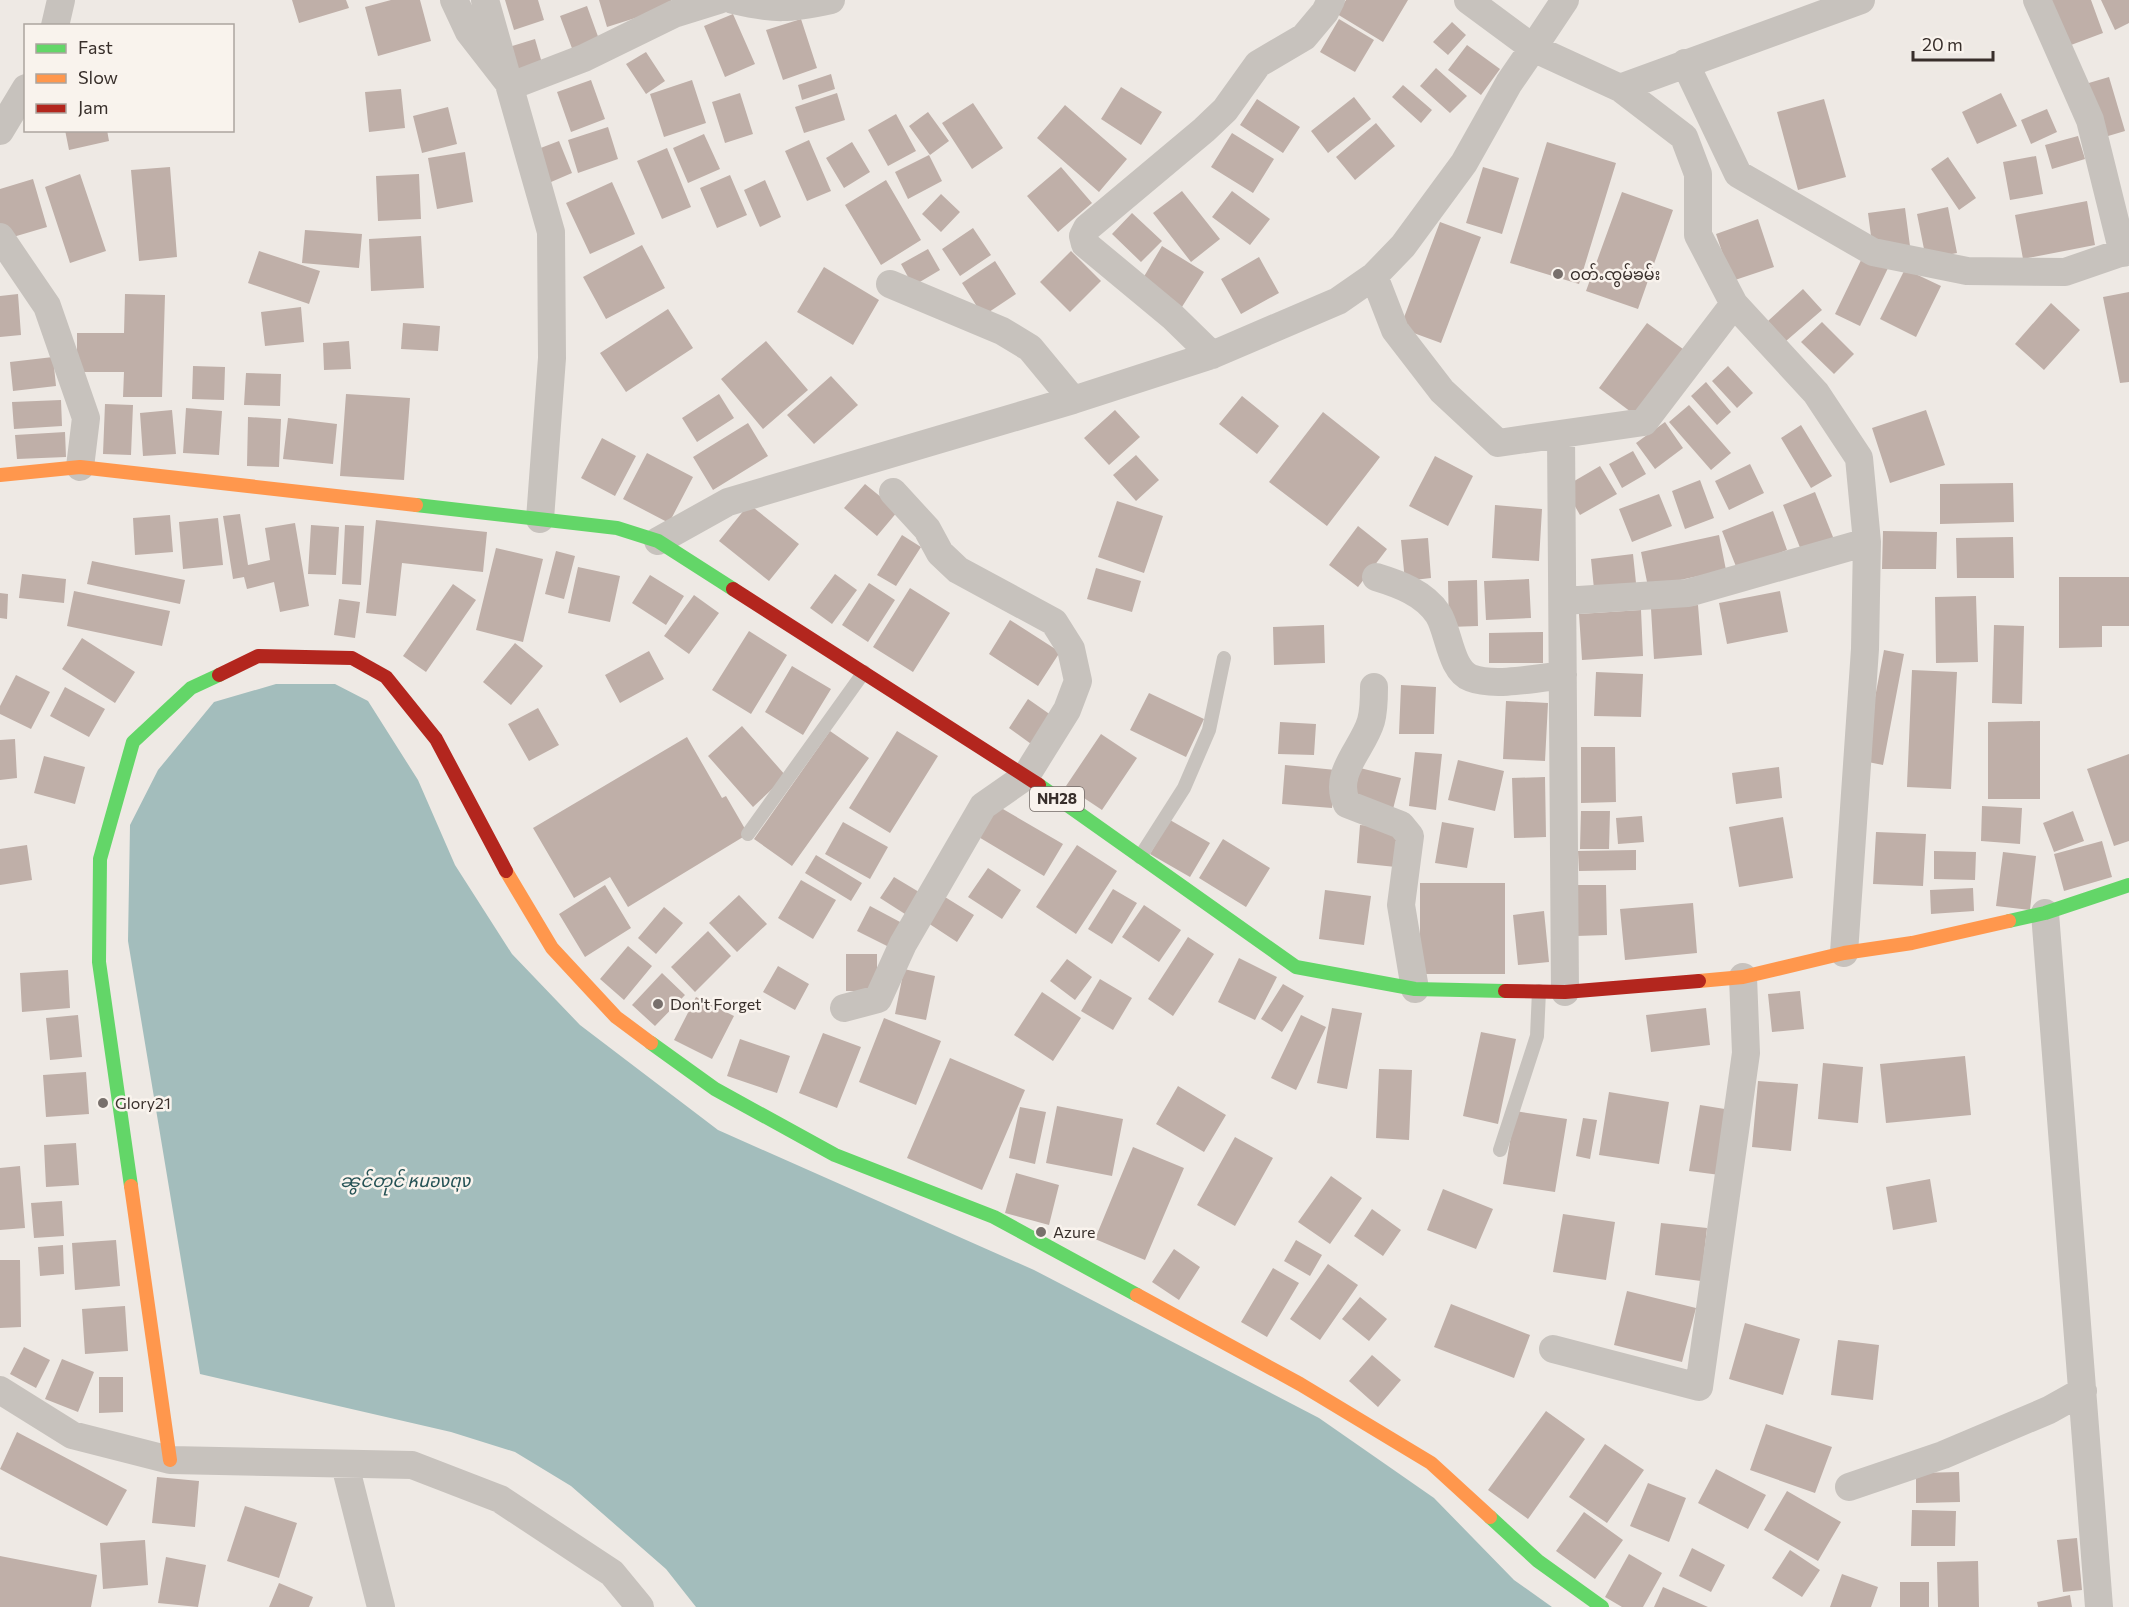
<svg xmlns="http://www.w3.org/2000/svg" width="2129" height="1607" font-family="Commissioner,'Noto Sans Myanmar','Noto Sans Thai',sans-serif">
<rect width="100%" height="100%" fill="#eee9e4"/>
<path fill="#a3bdbc" d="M276,684H335L368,701L418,780L455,865L512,954L580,1025L718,1130L1034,1270L1319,1418L1434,1498L1514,1580L1552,1607H696L666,1569L571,1486L515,1452L451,1432L200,1374L128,941L130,825L158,770L214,702Z"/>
<path fill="#bfafa8" d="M292,0H346L349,8L299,23Z
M391,0H420L431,41L378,56L365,7Z
M505,0H538L544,20L514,30Z
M599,0H671L673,6L607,27Z
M1346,0H1408L1383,42L1337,14Z
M2045,0H2091L2103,33L2063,48Z
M2101,0H2129V23L2115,30Z
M587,6L600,42L573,51L560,16Z
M733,14L755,64L725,77L704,26Z
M801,19L817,68L783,80L766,30Z
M1339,19L1374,40L1355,72L1320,52Z
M1452,22L1466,35L1448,55L1433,42Z
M535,39L544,70L518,78L509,47Z
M1467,45L1500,69L1481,95L1448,70Z
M646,52L665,81L646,94L626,64Z
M1436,68L1467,96L1450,113L1420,86Z
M831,74L835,89L802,100L798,85Z
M2109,77L2125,131L2098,139L2082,85Z
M591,80L605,119L571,132L557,92Z
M692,80L706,123L664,137L650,94Z
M1403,85L1432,110L1421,123L1392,97Z
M1121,87L1162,112L1141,145L1101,119Z
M401,89L405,128L369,132L365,92Z
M740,93L753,134L725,143L712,102Z
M837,93L845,120L804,133L795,107Z
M2001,93L2017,126L1977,144L1962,112Z
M1354,97L1371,119L1328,153L1311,131Z
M1257,99L1300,127L1283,153L1240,125Z
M1824,99L1846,177L1798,190L1777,112Z
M973,103L1003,148L972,169L942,123Z
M1065,105L1127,159L1099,192L1037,138Z
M448,107L457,144L422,153L413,116Z
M2047,109L2057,132L2031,144L2021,120Z
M928,112L949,141L930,155L909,126Z
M896,114L916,151L888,166L868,130Z
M1376,123L1395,146L1355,180L1336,157Z
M608,127L618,159L578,173L568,140Z
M65,130H107L109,141L69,150Z
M1232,133L1274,159L1253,193L1211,167Z
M704,134L720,169L688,183L673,148Z
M2078,136L2085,159L2052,169L2045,145Z
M809,140L831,191L807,201L785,151Z
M559,141L572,173L551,182L538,149Z
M852,142L870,172L844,188L826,158Z
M1547,142L1616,163L1579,284L1510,263Z
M667,148L691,207L662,219L637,161Z
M465,152L473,202L437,209L428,158Z
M929,155L942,181L908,199L895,172Z
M2036,156L2043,194L2010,200L2003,162Z
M1948,157L1976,198L1959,210L1931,169Z
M170,167L177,257L139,261L131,170Z
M1061,167L1092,203L1058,232L1027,196Z
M1483,167L1519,178L1502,234L1466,223Z
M80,174L106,251L70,263L45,187Z
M419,174L421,219L378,221L376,176Z
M730,175L747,215L717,228L700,188Z
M33,179L47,227L3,240L0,231V189Z
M765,180L781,217L760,227L744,190Z
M886,180L921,240L881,265L845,205Z
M612,182L635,234L590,254L566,203Z
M1182,191L1220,239L1191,262L1153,213Z
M1232,191L1270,219L1250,245L1212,217Z
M1622,192L1673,210L1638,309L1586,291Z
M941,194L960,212L941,232L922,214Z
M2087,201L2095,245L2023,259L2015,215Z
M1948,207L1957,253L1926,259L1917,214Z
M1905,208L1910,246L1873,251L1868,213Z
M1132,213L1162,241L1141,262L1112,234Z
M1758,219L1774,267L1732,281L1716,234Z
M1440,222L1481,237L1441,343L1400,328Z
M973,228L991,255L960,276L942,249Z
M305,230L362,234L359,268L302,263Z
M421,236L424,288L371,291L369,239Z
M642,245L665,288L606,319L583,277Z
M1162,246L1204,272L1180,310L1139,285Z
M928,249L940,270L913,286L901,264Z
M259,251L320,271L309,304L248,283Z
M1071,251L1101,281L1070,312L1040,282Z
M1864,254L1889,266L1860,326L1835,314Z
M1259,257L1279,293L1241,314L1221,279Z
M995,261L1016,294L983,316L962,283Z
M824,267L879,300L853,345L797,312Z
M1905,269L1941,286L1916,337L1880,319Z
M1803,289L1822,310L1786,341L1768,321Z
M2129,292V382L2120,383L2103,297Z
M18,294L21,335L0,337V296Z
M125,294L165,295L162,397H123L124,372H77V333H124Z
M2051,303L2080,330L2044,370L2015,344Z
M301,307L304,342L265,346L261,312Z
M668,309L693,348L626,392L600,353Z
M1822,322L1854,354L1834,374L1801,342Z
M403,323L440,326L438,351L401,349Z
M1647,323L1683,349L1635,415L1599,388Z
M349,341L351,369L324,370L323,343Z
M766,341L808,390L763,429L721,379Z
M53,357L56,386L13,391L10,362Z
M193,366L225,367L224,400L192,399Z
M1728,366L1753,393L1737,408L1712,381Z
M246,373L281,374L280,406L244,405Z
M831,376L858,405L814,444L787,415Z
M1706,382L1731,412L1717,425L1691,396Z
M346,394L410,398L404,480L340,476Z
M719,394L734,418L697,442L682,418Z
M1242,396L1279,426L1257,454L1219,424Z
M61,400L62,426L14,429L12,402Z
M105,404L133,405L131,455L103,454Z
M1689,405L1731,453L1711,470L1669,422Z
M186,408L222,411L219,455L183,453Z
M172,410L176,454L143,456L140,413Z
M1115,410L1140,437L1109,465L1084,438Z
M1926,410L1945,465L1890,483L1872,428Z
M1323,412L1380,457L1327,526L1269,482Z
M248,417L281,419L279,467L247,466Z
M288,418L337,424L333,464L283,459Z
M1665,422L1683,448L1655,469L1636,443Z
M748,423L768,456L713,490L693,457Z
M1801,425L1832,476L1811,488L1781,438Z
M65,432L66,457L17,459L15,435Z
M602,438L636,456L615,496L581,478Z
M1633,451L1646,474L1622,488L1609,464Z
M647,453L693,477L669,523L623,499Z
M1136,455L1159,480L1136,501L1113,475Z
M1435,456L1473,476L1448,526L1409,506Z
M1750,464L1764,493L1729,510L1715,481Z
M1600,466L1617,494L1580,515L1564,487Z
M1700,480L1714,518L1685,529L1672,491Z
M2013,483L2014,522L1940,524V484Z
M865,484L898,511L877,536L844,508Z
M1815,492L1835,542L1803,555L1783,505Z
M1659,494L1672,526L1632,542L1619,509Z
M1117,501L1163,516L1144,573L1098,557Z
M749,504L799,544L769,581L719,541Z
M1495,505L1542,509L1539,561L1492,558Z
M1773,511L1787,550L1737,569L1722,531Z
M240,514L248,565L270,560L265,528L295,523L309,606L280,612L274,582L247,589L244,577L233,579L223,516Z
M170,515L173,552L135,555L133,518Z
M218,518L223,565L183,569L179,522Z
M376,520L487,532L483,572L402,563L396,616L366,613Z
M311,525L339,527L336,575L308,574Z
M345,525L364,526L361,585L342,584Z
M1358,526L1387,549L1358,587L1329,565Z
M1883,531L1937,532L1936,569H1882Z
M902,535L921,547L896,586L877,575Z
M1719,535L1726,570L1648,587L1641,552Z
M2013,537L2014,578H1957L1956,538Z
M1428,538L1431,578L1405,581L1401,540Z
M496,548L543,559L523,642L476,630Z
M556,551L575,556L564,599L545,594Z
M1633,554L1636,583L1594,589L1591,559Z
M92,561L185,580L180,604L87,584Z
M578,567L620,576L610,622L568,613Z
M1096,568L1141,581L1132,612L1087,599Z
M22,574L66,579L64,603L19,598Z
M835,574L857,590L832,624L810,608Z
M650,575L684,596L666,625L632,603Z
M2059,577H2129V626H2102V647L2059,648Z
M1529,579L1531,618L1486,620L1484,581Z
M1477,580L1478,626L1449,627L1448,581Z
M869,583L895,600L868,642L842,625Z
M453,584L476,600L426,672L403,656Z
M910,588L950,613L913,672L873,647Z
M74,591L170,611L162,646L67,626Z
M1780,591L1788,632L1727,644L1719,603Z
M0,593L8,594L7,619L0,618Z
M694,595L719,613L689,654L664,636Z
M1976,596L1978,662L1936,663L1935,597Z
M339,599L360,602L355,638L334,635Z
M1698,605L1702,655L1654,659L1651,609Z
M1641,610L1643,656L1582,660L1579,614Z
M1010,620L1060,652L1038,686L989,654Z
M1324,625L1325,663L1274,665L1273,627Z
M1994,625L2024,626L2022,704L1992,703Z
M749,631L787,655L751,714L712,690Z
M1543,632V663H1489V633Z
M82,638L135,672L115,703L62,669Z
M515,643L543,666L511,705L483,682Z
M1884,650L1904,654L1883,765L1863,761Z
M649,651L664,679L620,703L605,675Z
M792,666L831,689L803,735L765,712Z
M1912,670L1957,672L1951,789L1907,787Z
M1596,672L1643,674L1641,717L1594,716Z
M16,675L50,692L31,729L0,714V706Z
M1401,685L1436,687L1434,734H1399Z
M65,687L105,709L89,737L50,716Z
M1149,693L1204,719L1186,757L1130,730Z
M1028,699L1058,720L1038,749L1009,728Z
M1506,701L1548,703L1545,761L1503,759Z
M538,708L559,745L529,761L508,724Z
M2040,721V799H1988V722Z
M1280,722L1316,724L1314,755L1278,754Z
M742,726L786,776L753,807L708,756Z
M830,731L869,758L792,866L754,839Z
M897,731L938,756L890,833L849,808Z
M1101,734L1137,758L1102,810L1066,786Z
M687,737L722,798L726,796L748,834L628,907L610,877L574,898L533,828Z
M15,739L17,778L0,780V740Z
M1581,747H1615L1616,802L1581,803Z
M1415,752L1442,754L1436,810L1409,806Z
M2129,754V841L2114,846L2087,769Z
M44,756L85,767L75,804L34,793Z
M1458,760L1504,771L1495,811L1448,800Z
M1285,765L1336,770L1332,808L1282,804Z
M1779,767L1782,798L1736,804L1732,773Z
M1360,768L1401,778L1393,809L1353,800Z
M1545,777L1546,837L1514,838L1512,778Z
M996,805L1063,844L1044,876L977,836Z
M1982,806L2022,808L2020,844L1981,841Z
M1581,811H1610L1609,849H1580Z
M2073,811L2084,841L2054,852L2043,823Z
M1642,816L1644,842L1618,844L1616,818Z
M1783,817L1793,878L1739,887L1729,827Z
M1170,820L1210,843L1190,877L1150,854Z
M843,822L888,847L870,879L825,854Z
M1442,822L1474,828L1467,868L1435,863Z
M1360,825L1399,828L1396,867L1357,863Z
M1876,832L1926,834L1923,886L1873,884Z
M1223,839L1270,868L1246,907L1199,878Z
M2102,841L2112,877L2064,891L2054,854Z
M27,845L32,880L0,885V849Z
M1077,845L1117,871L1076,934L1036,907Z
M1636,850V870L1579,871L1578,851Z
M1934,851L1976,852L1975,880L1934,879Z
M2003,852L2036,856L2030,910L1996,906Z
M816,855L862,883L851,901L805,873Z
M988,868L1021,890L1002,919L968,897Z
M894,877L919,892L905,914L880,898Z
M801,880L836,900L813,939L778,918Z
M1420,883H1505V974H1420Z
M605,885L631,928L585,957L559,914Z
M1575,885H1606L1607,935L1576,936Z
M1973,888L1974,911L1931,914L1930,890Z
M1113,889L1137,903L1112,944L1088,929Z
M1325,890L1371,896L1364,945L1319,939Z
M739,895L767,924L737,952L709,923Z
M945,897L974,915L957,942L928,923Z
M1693,903L1697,953L1625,960L1620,909Z
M1144,905L1181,930L1159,962L1122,937Z
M870,906L902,923L889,947L857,931Z
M664,907L683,923L656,954L638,938Z
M1544,911L1549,962L1518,965L1513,915Z
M708,931L731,956L695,992L671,967Z
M1188,937L1214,954L1173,1016L1148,999Z
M628,946L652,966L624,1000L600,979Z
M846,954H877V991H846Z
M1239,958L1277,977L1255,1020L1218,1002Z
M1067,959L1092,977L1075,1000L1050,981Z
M778,966L809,984L795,1010L763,992Z
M904,969L935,976L926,1020L895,1014Z
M68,970L70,1008L22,1012L20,973Z
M662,973L685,995L655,1026L632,1005Z
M1100,979L1132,998L1113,1030L1081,1011Z
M1283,984L1304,996L1282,1032L1261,1019Z
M1800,991L1804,1029L1772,1032L1768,994Z
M1042,992L1081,1018L1053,1061L1014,1035Z
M696,997L734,1016L712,1059L674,1040Z
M1332,1008L1362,1013L1347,1089L1317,1083Z
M1706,1008L1710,1045L1651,1052L1646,1015Z
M78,1015L82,1057L50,1060L46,1018Z
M1301,1015L1326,1027L1296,1090L1271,1078Z
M884,1018L941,1041L916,1105L859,1082Z
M1481,1032L1516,1039L1498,1124L1463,1116Z
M823,1033L861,1047L837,1108L799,1093Z
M740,1039L790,1056L777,1093L727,1076Z
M1965,1056L1971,1115L1886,1123L1880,1064Z
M950,1058L1025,1090L982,1190L907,1158Z
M1823,1063L1863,1067L1858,1123L1818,1119Z
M1379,1069L1412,1070L1409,1140L1376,1138Z
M86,1072L89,1114L46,1117L43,1075Z
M1758,1081L1798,1084L1791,1151L1752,1147Z
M1178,1086L1226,1115L1204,1152L1156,1124Z
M1609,1092L1669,1102L1659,1164L1599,1155Z
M1700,1105L1731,1110L1720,1175L1689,1171Z
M1057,1106L1123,1119L1112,1176L1046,1163Z
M1020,1107L1046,1112L1035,1164L1009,1158Z
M1515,1111L1567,1119L1555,1192L1503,1184Z
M1583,1118L1597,1120L1590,1159L1576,1156Z
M1235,1137L1273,1158L1235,1226L1197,1205Z
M76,1143L79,1185L46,1187L44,1145Z
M1133,1147L1184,1168L1145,1260L1095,1239Z
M20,1166L25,1228L0,1230V1168Z
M1016,1173L1059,1185L1049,1225L1005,1213Z
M1331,1176L1362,1198L1330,1244L1298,1222Z
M1930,1179L1937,1222L1893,1230L1886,1187Z
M1443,1189L1493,1209L1476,1249L1427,1230Z
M62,1201L64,1236L34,1238L31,1203Z
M1372,1209L1401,1230L1383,1256L1354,1236Z
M1563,1214L1615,1222L1606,1280L1553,1272Z
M1661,1223L1707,1228L1701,1281L1655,1275Z
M116,1240L120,1286L75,1290L72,1243Z
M1296,1240L1322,1255L1310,1276L1284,1261Z
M63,1245L64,1274L40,1276L38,1247Z
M1174,1249L1200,1267L1179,1300L1152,1282Z
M0,1260H20L21,1327L0,1328Z
M1328,1264L1358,1285L1320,1340L1290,1319Z
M1273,1268L1299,1283L1267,1337L1241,1322Z
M1627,1291L1696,1308L1682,1362L1614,1345Z
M1360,1297L1387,1319L1369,1341L1342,1319Z
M1451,1304L1530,1335L1514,1378L1434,1347Z
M125,1306L128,1351L85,1354L82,1309Z
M1745,1323L1800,1339L1783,1395L1729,1379Z
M1838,1340L1879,1345L1873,1400L1831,1395Z
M24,1347L50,1360L36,1388L10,1374Z
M1372,1355L1401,1380L1378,1407L1349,1381Z
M62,1359L94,1372L78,1412L45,1399Z
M99,1377H123V1412L99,1413Z
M1546,1411L1585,1439L1528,1519L1488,1490Z
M1766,1424L1832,1447L1815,1493L1750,1470Z
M17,1432L127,1490L107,1526L0,1469Z
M1605,1444L1644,1470L1607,1523L1569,1497Z
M1716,1469L1766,1495L1748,1529L1698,1503Z
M1959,1472L1960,1502L1916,1503V1473Z
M157,1477L199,1481L195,1527L152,1523Z
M1648,1483L1686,1498L1669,1542L1630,1526Z
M1787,1491L1841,1522L1818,1561L1764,1530Z
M245,1506L297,1523L279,1578L227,1561Z
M1912,1510L1956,1511L1955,1546H1911Z
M1584,1512L1623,1540L1595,1579L1556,1551Z
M2077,1538L2082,1590L2063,1592L2057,1540Z
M145,1540L148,1585L103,1589L100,1543Z
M1692,1548L1725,1565L1711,1592L1679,1576Z
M1790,1550L1820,1570L1802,1597L1772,1578Z
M1629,1554L1662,1573L1643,1607H1622L1605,1597Z
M0,1556L97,1575L91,1607H0Z
M166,1557L206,1565L198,1607L158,1603Z
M1978,1561L1979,1607H1938L1937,1562Z
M1842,1574L1878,1587L1871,1607H1830Z
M1900,1582H1929V1607H1900Z
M279,1583L313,1597L309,1607H269Z
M1663,1587L1708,1607H1654Z
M2070,1595L2072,1607H2038L2037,1602Z"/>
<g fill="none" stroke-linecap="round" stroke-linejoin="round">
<path stroke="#c7c2bd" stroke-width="14" d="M748,834L864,672
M1140,857L1184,788L1209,730L1224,658
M1500,1150L1537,1036L1539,991"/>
<path stroke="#c7c2bd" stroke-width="28" d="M454,0L469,32L511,86L584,58L674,14L719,0
M485,0L551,232L552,358L540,519
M733,0C775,10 789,9 831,0
M1468,0L1533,48L1565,0
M2037,0L2090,120L2123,253
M55,26L61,0
M1685,63L1738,174L1873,252L1967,271L2065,272L2129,250
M1620,88L1684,137L1698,174V235L1734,304L1816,393L1859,458L1867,542L1865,649L1844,953
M0,131L26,88
M0,237L47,306L86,418L80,467
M1374,276L1395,330L1442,391L1498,443L1644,422L1734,304
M890,284L1002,331L1030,348L1073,400
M1212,355L1173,317L1085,244L1083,236L1087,228L1204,130L1225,110L1258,64L1304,37L1325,12L1331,0
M1561,434L1565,992
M658,541L728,502L1073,400L1212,355L1338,301L1374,276L1403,246L1464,163L1509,83L1533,48L1620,88L1861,0
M1376,577C1399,584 1424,593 1438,614C1449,631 1450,670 1471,678C1494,687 1538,678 1563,675
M1563,601L1688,593L1867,542
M1374,687C1374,698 1374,710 1371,721C1363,749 1332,773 1347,804L1401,825L1410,836L1401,905L1415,989
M2045,913L2099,1607
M844,1008L878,999L903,944L983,806L1026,776L1067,710L1078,681L1071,649L1054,622L958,570L940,553L927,529L893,492
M1553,1349L1699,1387L1746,1053L1743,977
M0,1390L72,1435L170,1460L412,1465L500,1499L612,1573L640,1607
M345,1465L381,1607
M1849,1487L1943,1455L2049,1410L2083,1391"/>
<path stroke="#63d668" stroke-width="14" d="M416,505L617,528L658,541L733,589
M1039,785L1296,967L1415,989L1505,991
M2009,921L2045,913L2129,885
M651,1043L715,1089L835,1155L994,1217L1137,1295
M131,1186L99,962L100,859L133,742L191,688L219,675
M1490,1517L1538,1561L1602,1607"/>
<path stroke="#ff974d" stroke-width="14" d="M0,475L80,467L416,505
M506,871L552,948L616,1017L651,1043
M1699,981L1743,977L1844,953L1912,943L2009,921
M131,1186L170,1460
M1137,1295L1300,1384L1431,1463L1490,1517"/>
<path stroke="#b3261e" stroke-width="14" d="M733,589L1039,785
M219,675L258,656L352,658L386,677L436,739L506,871
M1505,991L1565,992L1699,981"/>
</g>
<g fill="#78706c" stroke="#f9f3ed" stroke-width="2">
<circle cx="1558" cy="274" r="6"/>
<circle cx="658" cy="1004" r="6"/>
<circle cx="103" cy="1103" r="6"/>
<circle cx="1041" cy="1232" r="6"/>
</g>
<g text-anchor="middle" stroke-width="5" stroke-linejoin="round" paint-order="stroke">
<rect fill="#f9f3ed" stroke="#726a65" stroke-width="1.5" x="1030" y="787" width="54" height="24" rx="4.5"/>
<g font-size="15" font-weight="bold" fill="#382f2b">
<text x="1057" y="804">NH28</text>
</g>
<g font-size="16" fill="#382f2b" stroke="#f9f3ed" text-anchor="start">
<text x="1570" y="280">ဝတ်ႉၸွမ်ၶမ်း</text>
<text x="670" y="1010">Don't Forget</text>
<text x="115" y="1109">Glory21</text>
<text x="1053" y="1238">Azure</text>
</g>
<g font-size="18" font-style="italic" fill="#255255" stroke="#f9f3ed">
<text x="405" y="1187">ၼွင်တုင် หนองตุง</text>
</g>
</g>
<rect x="24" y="24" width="210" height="108" fill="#f9f3ed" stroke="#aca59f" stroke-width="1.5"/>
<rect x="36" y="44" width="30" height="9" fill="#63d668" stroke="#aca59f" stroke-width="1.5"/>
<text x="78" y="54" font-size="18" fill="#382f2b">Fast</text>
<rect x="36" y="74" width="30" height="9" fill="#ff974d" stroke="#aca59f" stroke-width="1.5"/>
<text x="78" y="84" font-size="18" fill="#382f2b">Slow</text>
<rect x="36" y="104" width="30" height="9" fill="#b3261e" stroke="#aca59f" stroke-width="1.5"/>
<text x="78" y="114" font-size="18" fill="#382f2b">Jam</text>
<path d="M1913 51v9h80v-9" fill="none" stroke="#382f2b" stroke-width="3"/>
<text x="1922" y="51" font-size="18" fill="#382f2b" stroke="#f9f3ed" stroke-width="4.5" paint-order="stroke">20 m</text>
</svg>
